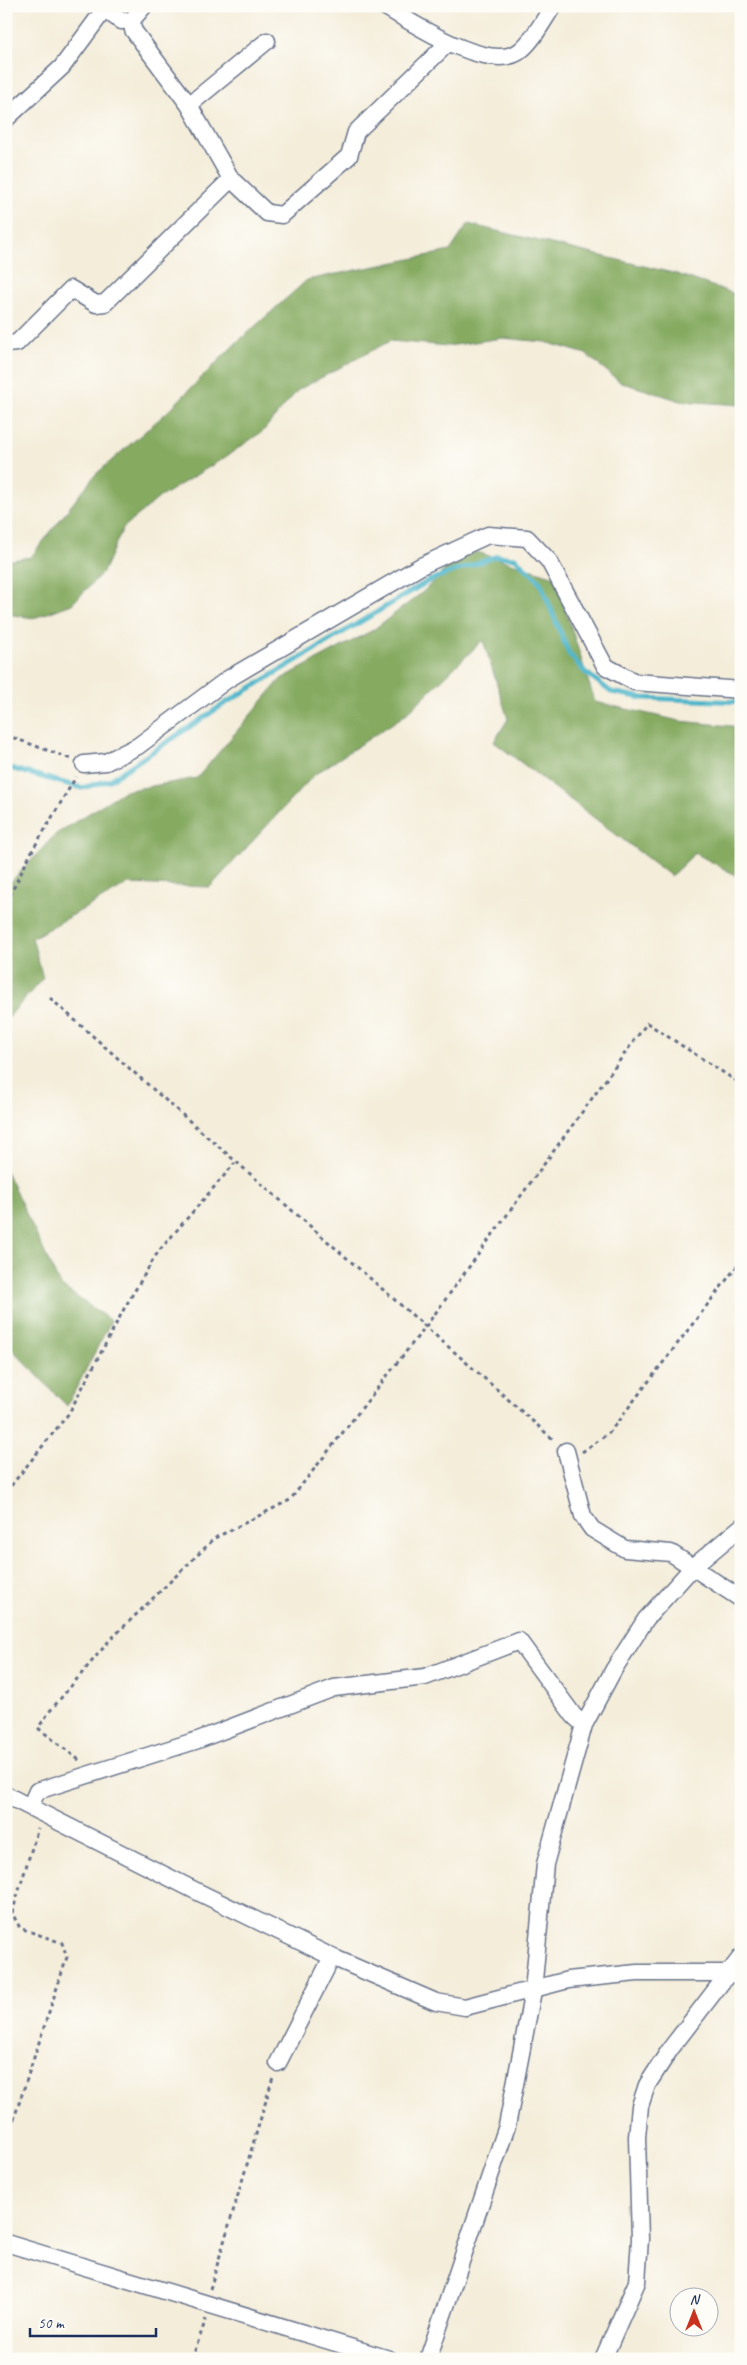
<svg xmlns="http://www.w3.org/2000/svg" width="747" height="2365" font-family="Caveat,sans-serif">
<rect width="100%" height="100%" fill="#fdfcf7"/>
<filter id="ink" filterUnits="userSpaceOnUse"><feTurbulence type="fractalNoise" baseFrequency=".02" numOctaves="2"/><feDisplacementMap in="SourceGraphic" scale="10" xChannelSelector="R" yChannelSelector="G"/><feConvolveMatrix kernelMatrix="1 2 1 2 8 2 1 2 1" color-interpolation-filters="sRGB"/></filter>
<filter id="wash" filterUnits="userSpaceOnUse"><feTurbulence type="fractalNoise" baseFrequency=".0096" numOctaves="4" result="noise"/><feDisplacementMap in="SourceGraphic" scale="20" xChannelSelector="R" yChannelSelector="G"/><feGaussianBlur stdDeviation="1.12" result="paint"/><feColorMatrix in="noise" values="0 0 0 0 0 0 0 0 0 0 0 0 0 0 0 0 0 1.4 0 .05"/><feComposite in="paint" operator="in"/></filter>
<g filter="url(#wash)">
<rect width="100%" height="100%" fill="#f4edda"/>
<path fill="#85aa60" stroke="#506c5f" d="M468,224L677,274L741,296V405L681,401L620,382L586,354L545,342L502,338L448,346L390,341L298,390L263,431L224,458L160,497L123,528L103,572L72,604L34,618L6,614V561L31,557L95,475L166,413L234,345L307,280L450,251Z
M477,552L555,577L595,702L680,721L741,727V878L695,853L671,876L494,742L508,719L483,640L405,715L314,775L210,887L128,884L32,938L43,978L6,1020V887L56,834L124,791L197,778L281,679L373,630L423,592L451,563Z
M6,1171L60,1285L111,1321L67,1406L6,1343Z"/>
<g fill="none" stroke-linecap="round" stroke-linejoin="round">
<path stroke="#4db6ca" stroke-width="5" d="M6,767L82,788L110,780L224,704L430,580L497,556L515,558L540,582L569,654L585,672L611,692L643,698L741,702"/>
</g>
</g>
<g filter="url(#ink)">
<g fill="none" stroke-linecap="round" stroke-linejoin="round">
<g stroke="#677289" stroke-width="19">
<path id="minor" d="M99,6L121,21L132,20L144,6
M384,6C411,22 491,76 521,50C534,39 543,21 553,6
M132,20L133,30L189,105L231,179L267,213L282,215L349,156L356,132L447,44
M189,105L267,41
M6,119L62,67L104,10
M6,344L17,343L71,289L96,304L105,303L231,179
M84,764L106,762L138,746L228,679L421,566L488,535L527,538L549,561L605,666L635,682L741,690
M566,1451L583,1516L592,1529L625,1549L671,1553L741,1599
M6,1795L196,1891L332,1957L436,2002L465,2007L568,1980L637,1973H727L741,1976
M31,1805L37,1791L198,1740L334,1688L425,1677L519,1641L574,1716L584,1725
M278,2063L332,1957
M6,2243L389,2359
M428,2359L507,2126L533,1991L545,1864L584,1725L614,1669L646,1619L692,1568L741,1527
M603,2359L637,2282L640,2239L637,2137L640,2106L647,2085L671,2048L741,1957"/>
</g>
<path stroke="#677289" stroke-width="3" stroke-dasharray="4 4" stroke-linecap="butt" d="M6,735L71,759
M6,903L32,851L76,777
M50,998C217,1147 388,1292 555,1441
M582,1452L609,1433L741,1261
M6,1492L69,1413L125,1307L158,1252L235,1163
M79,1760L38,1728L50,1711L109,1641L215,1538L290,1500L426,1326L647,1023L741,1084
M6,2143L67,1957L62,1943L20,1928L12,1913L38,1828
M210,2289L273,2077
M192,2359L206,2319"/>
<use href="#minor" stroke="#fff" stroke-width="16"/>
</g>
</g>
<rect width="747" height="2365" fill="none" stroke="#fdfcf7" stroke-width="25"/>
<g transform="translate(694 2312)"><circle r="24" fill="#fdfcf7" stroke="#a3aaba"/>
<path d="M0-4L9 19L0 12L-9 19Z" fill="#c8321e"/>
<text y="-8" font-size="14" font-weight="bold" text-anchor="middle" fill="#1b2f5e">N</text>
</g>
<path d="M30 2328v8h126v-8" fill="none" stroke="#1b2f5e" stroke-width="2.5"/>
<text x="38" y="2328" font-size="15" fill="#1b2f5e" stroke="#fdfcf7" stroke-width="4" paint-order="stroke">50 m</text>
</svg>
